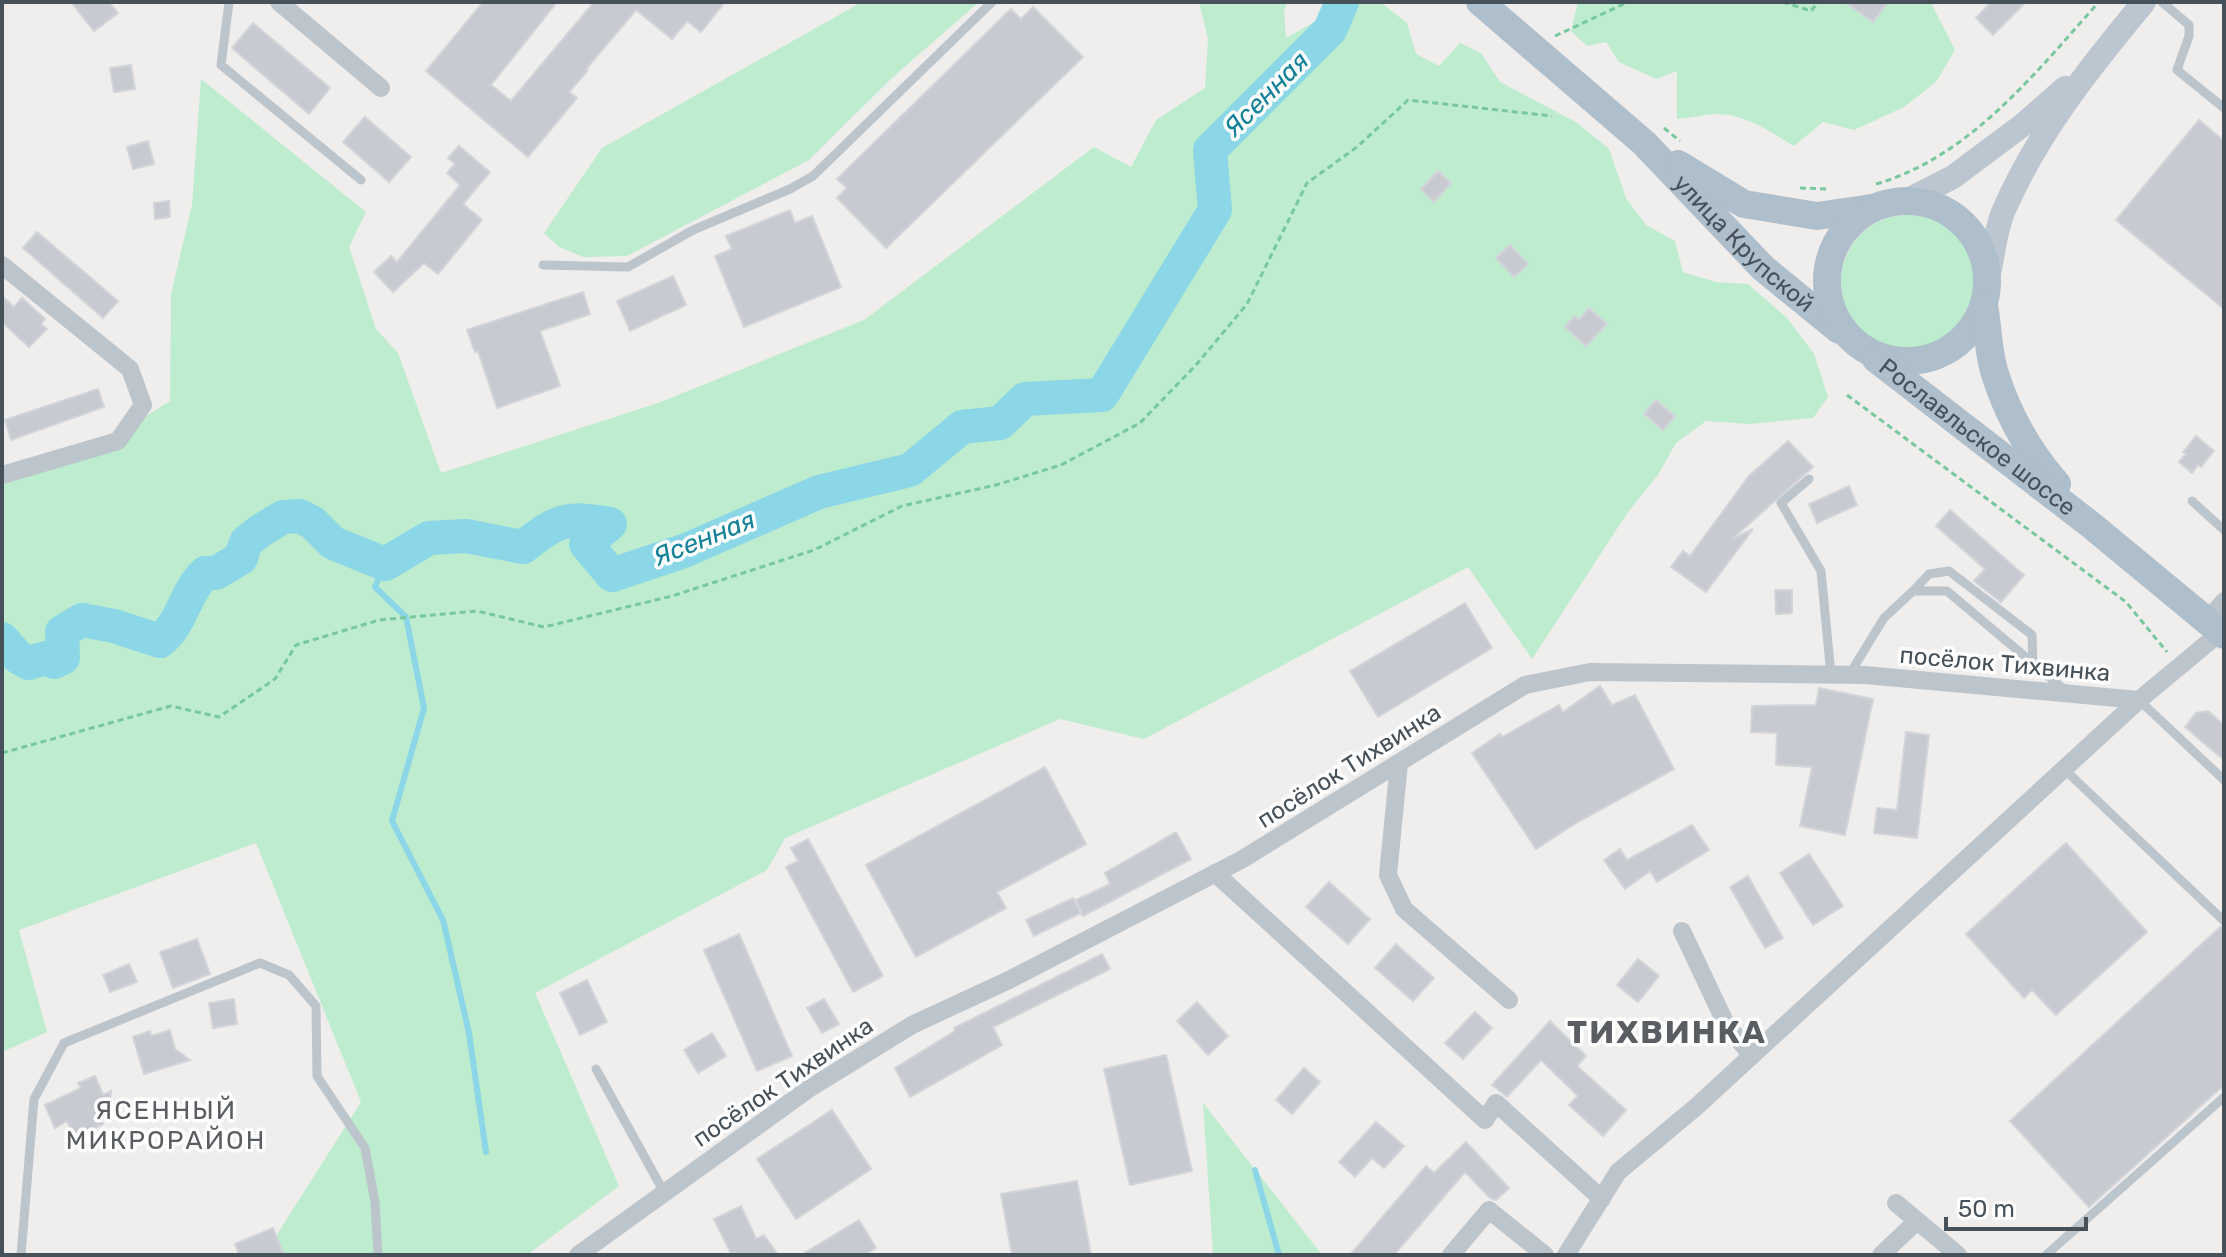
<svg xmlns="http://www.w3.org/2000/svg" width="2226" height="1257" font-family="Rubik,sans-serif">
<rect width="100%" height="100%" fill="#f0eded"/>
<path fill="#bdecce" d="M862,2H979L893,77L809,160L627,256L583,257L559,247L544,233L602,148Z
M1199,2H1287L1284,12L1286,38L1316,21L1327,2H1380L1407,23L1416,54L1439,66L1460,43L1481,53L1500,82L1576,122L1609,149L1626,198L1646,225L1675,241L1683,272L1716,282L1748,284L1787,318L1814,354L1828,397L1813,418L1749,424L1706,421L1676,443L1658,475L1628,512L1532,659L1468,567L1144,739L1060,719L785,838L767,870L535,993L619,1186L527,1255H264L361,1102L256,843L19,930L47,1032L2,1052V481L73,462L170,401L171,294L192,205L201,79L366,212L349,247L376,329L398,353L441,473L658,403L864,320L1094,147L1131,167L1156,120L1205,88L1208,39Z
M1578,2H1934L1932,5L1955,50L1936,82L1904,107L1854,130L1823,122L1794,146C1771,132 1743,113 1716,114C1703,115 1690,118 1677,119V71L1656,79L1619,62L1606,42L1587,46L1571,31Z
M1841 282a67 67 0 1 1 134 0a67 67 0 1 1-134 0Z
M1203,1103L1322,1255H1213Z"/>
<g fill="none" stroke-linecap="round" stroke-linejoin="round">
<path stroke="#8cd7e7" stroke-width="6" d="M385,564L375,587L406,617L424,708L392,821L443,920L469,1033L486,1152
M1255,1170L1279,1255"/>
<path stroke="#8cd7e7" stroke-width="34" d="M2,639L18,657L28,663L46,658L54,662L63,658L62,632L82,620L114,626L160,641C182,624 185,592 205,573H216L241,558L246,542L260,531L283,517L300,516L313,523L333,543L385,564L429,538L466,536L523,547C558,520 566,516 610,524L586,544L612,575L684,551L819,492L910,470L962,427L1000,423L1025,399L1102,395L1215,210L1210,150L1330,30L1342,2"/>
</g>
<path fill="#c7cad0" stroke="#d2d4d9" stroke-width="2" d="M71,2H109L118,13L94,31Z
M483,2H557L491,85L511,101L594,2H725L701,32L687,21L672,39L636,10L586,69L588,70L569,92L577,98L528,157L426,71Z
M1845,2H1888L1873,22Z
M1991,2H2026L1993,35L1976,18Z
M1033,7L1083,57L886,248L837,198L847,188L837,179L1011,9L1021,19Z
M253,23L330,88L309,114L232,48Z
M131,65L135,89L114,92L110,68Z
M365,117L411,157L389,182L343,142Z
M2199,120L2224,141V309L2116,220Z
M148,141L154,164L133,169L127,147Z
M459,146L490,172L463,204L482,220L438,274L424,263L393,292L374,272L391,256L397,262L460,185L447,173L455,164L448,158Z
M1438,171L1451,183L1434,202L1421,189Z
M169,201L170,217L155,219L154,203Z
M790,210L795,223L812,216L841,287L744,327L715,256L732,249L726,236Z
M37,232L118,301L103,318L23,248Z
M1510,245L1528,264L1514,277L1496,258Z
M673,276L686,305L630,331L617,301Z
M583,292L590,314L540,331L560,386L497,408L478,351L475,352L467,330Z
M2,296L14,307L22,298L45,319L41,324L47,329L29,347L2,322Z
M1589,308L1607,324L1586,346L1565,327L1575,316L1579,320Z
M98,389L104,407L11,440L5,420Z
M1656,400L1675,416L1663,430L1644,414Z
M2196,436L2214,451L2201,467L2198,465L2192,473L2179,462L2186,454L2183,452Z
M1788,441L1813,467L1732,539L1753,529L1706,592L1671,567L1683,551L1690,556L1749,476Z
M1849,486L1857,505L1817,523L1809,504Z
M1950,510L2024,575L2001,602L1974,581L1985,569L1936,526Z
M1775,590H1792V613L1776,614Z
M1465,603L1492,648L1378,717L1350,671Z
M1600,686L1612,705L1635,695L1674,769L1576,823L1536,849L1472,753L1500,734L1502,737L1559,705L1563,712Z
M1819,688L1873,699L1845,835L1800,826L1812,767L1776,765L1777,733L1751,732L1752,706L1816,705Z
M2208,711L2224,725V760L2185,727L2196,713Z
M1906,732L1929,735L1917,838L1874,833L1877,808L1897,810Z
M1045,767L1086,844L997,892L1006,908L916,957L866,865Z
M1692,825L1709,850L1657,882L1650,871L1625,889L1604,860L1620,849L1627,860Z
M1176,832L1191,859L1083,916L1076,900L1110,884L1105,873Z
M808,839L883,976L853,992L786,867L798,861L791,848Z
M2066,843L2147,932L2056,1015L2032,990L2024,998L1966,934Z
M1809,854L1843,906L1813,925L1780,873Z
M1748,876L1783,938L1765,948L1730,887Z
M1329,882L1370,919L1348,944L1306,907Z
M1073,898L1081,913L1034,936L1026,920Z
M2220,927L2224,928V1085L2089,1207L2010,1121Z
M739,934L792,1056L757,1071L704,950Z
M197,939L210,974L173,988L160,952Z
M1396,944L1434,978L1413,1001L1375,968Z
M1102,954L1110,969L993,1027L1002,1045L910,1097L895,1068L955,1031L954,1028Z
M1638,959L1659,976L1638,1002L1617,985Z
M129,964L137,982L110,992L103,975Z
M587,980L607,1022L580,1035L560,993Z
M234,999L237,1024L213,1028L209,1003Z
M824,999L839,1024L822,1033L807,1008Z
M1197,1002L1228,1036L1208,1055L1177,1021Z
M1475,1012L1492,1028L1463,1059L1445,1043Z
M1550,1021L1586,1056L1577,1066L1626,1110L1603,1136L1569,1105L1578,1096L1541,1060L1507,1097L1492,1085Z
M170,1030L175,1049L190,1060L144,1074L133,1037L150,1031L151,1036Z
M712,1033L726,1056L698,1073L684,1050Z
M1166,1055L1192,1171L1130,1185L1104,1069Z
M1304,1068L1320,1082L1292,1114L1276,1100Z
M95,1076L103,1095L111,1091L109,1113L101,1120L103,1124L86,1133L84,1129L73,1135L67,1121L55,1128L45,1105L81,1088L78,1083Z
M832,1110L871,1169L796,1219L757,1159Z
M1376,1122L1404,1146L1384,1168L1372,1158L1355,1177L1339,1162Z
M1466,1142L1509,1188L1496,1200L1490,1198L1465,1172L1394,1255H1350L1426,1166L1434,1173Z
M1077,1181L1091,1255H1012L1001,1194Z
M741,1206L756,1239L764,1235L778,1255H729L735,1252L731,1254L714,1219Z
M859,1220L876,1248L864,1255H801Z
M273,1228L284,1255H239L235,1244Z"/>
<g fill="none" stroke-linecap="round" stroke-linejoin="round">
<path stroke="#77c89d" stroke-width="3" stroke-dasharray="6 4" stroke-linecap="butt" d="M1783,2L1811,11L1818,2
M1555,36L1628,2
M1664,128L1680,141
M1876,184C1970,157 2036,72 2099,2
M1800,188L1828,189
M1847,395L2126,602L2167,652
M2,753L171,706L219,717L275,679L296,645L379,620L477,611L544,627L672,596L814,550L902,506L996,485L1061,465L1140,423L1196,365L1247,304L1307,183L1357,147L1408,100L1552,116"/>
<path stroke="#bcc5cc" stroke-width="9" d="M229,2L221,65L361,180
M2162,2L2189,25V36L2177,70L2224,108
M543,265L628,267L693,230L790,189L813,176L992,2
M1809,479L1781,503L1821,571L1831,675
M2192,501L2224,530
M1913,591L1929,574L1949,571L2032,635L2033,663
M1849,675L1884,618L1913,591H1947L2066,691
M2139,700L2224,780
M2064,769L2224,921
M596,1069L665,1194
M21,1255L34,1099L64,1043L260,963L289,975L316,1006L317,1076L365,1148L375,1202L378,1255
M2046,1255L2224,1097"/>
<path stroke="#bcc5cc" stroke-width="18" d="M279,2L381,88
M2,265L130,369L143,405L118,441L2,475
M2207,621L2224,601
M1399,763L1388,875L1404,909L1509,1000
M1215,873L1485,1120L1496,1103L1602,1199
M1682,931L1726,1024L1752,1056
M1896,1203L1958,1255
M578,1255L810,1088L912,1025L1009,980L1241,860L1525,685L1590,672L1865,675L2139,700L2221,632
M1451,1255L1489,1210L1545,1255
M1566,1255L1618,1172L1696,1107L2139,700
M1881,1255L1917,1221"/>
<path stroke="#bcc6d0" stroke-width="24" d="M1908,200L1953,177L2024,124L2065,88
M1988,278C1993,257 1995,232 2003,212C2037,133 2090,67 2144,2"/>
<g stroke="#aebecb" stroke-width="28">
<path id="s1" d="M1480,2L1644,143L1763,268L1839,330"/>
<path d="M1678,164L1744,204L1817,216L1872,208"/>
<circle cx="1907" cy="281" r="80"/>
<path d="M1984,305C1988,327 1988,353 1995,374C2008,415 2029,452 2057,484"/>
<path id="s2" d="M1876,359L2091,525L2224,635"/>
</g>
</g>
<g text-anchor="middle" stroke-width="7" stroke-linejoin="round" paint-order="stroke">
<g font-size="24" fill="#47515a" stroke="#fff">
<text dy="8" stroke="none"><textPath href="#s1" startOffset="358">улица Крупской</textPath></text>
<text dy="8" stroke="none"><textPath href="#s2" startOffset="128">Рославльское шоссе</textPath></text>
<text transform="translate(2005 664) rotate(5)" y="8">посёлок Тихвинка</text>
<text transform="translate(1349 766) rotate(-32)" y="8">посёлок Тихвинка</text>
<text transform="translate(783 1082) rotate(-34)" y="8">посёлок Тихвинка</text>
</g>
<g font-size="26" font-style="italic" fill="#138199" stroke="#fff">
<text transform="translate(1266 94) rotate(-45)" y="9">Ясенная</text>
<text transform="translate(704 538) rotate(-22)" y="9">Ясенная</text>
</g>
<g font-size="26" letter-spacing="2" fill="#5a5e62" stroke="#fff">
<text x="166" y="1119">ЯСЕННЫЙ<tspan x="166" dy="30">МИКРОРАЙОН</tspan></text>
</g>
<g font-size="32" font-weight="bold" letter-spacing="2" fill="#5a5e62" stroke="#fff">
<text x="1667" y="1043">ТИХВИНКА</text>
</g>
</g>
<rect width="2226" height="1257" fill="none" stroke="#47515a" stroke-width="8"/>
<path d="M1946 1217v12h140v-12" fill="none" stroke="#47515a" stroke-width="4"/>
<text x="1958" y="1217" font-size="24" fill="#47515a" stroke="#ffffff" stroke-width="6" paint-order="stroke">50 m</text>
</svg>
